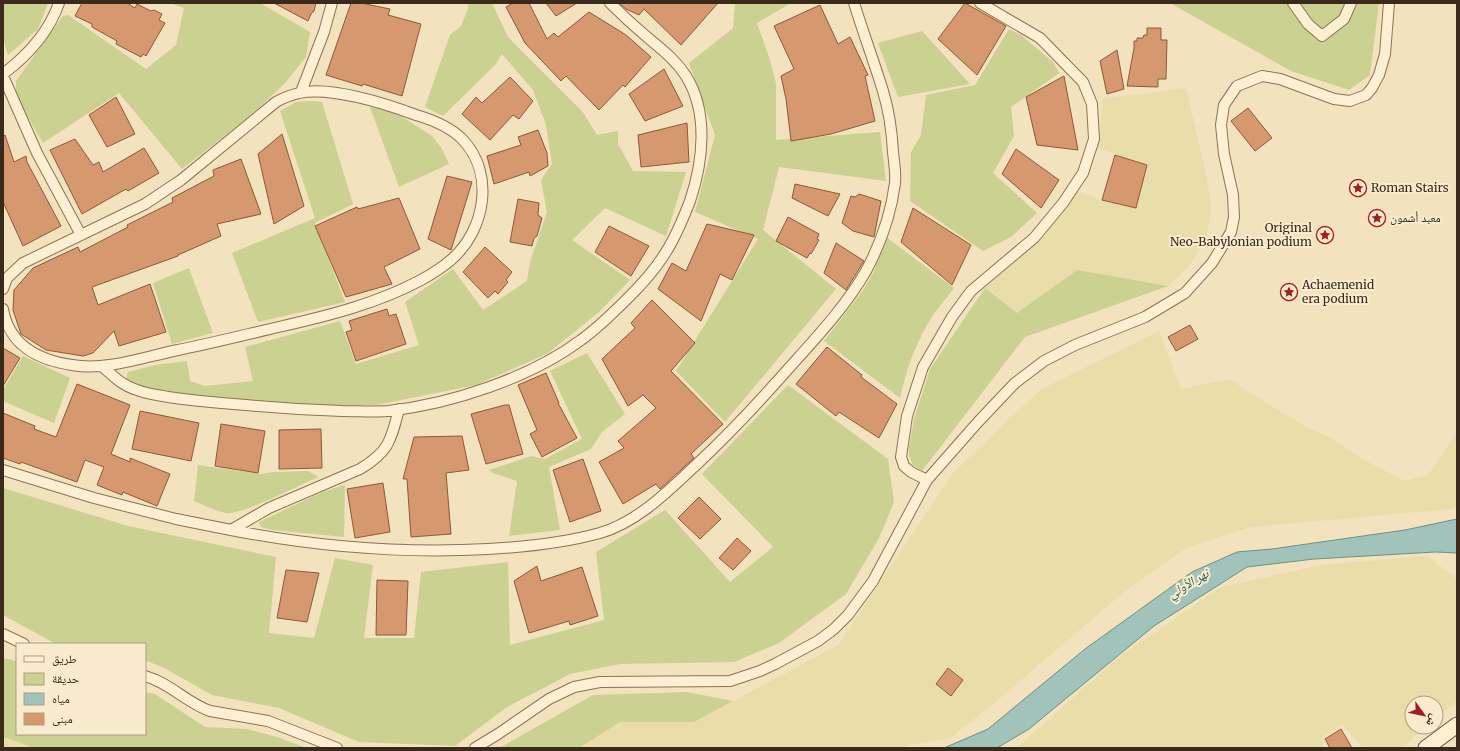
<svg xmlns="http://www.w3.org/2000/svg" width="1460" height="751" font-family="Merriweather,'Noto Naskh Arabic',serif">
<rect width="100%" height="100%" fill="#f2e2be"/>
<path fill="#e9deaa" d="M1186,88L1207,178L1211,208L1207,236L1188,268L1168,286L1077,270L1017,313L985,288L1042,236L1078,191L1102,200L1136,208L1146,165L1098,148L1103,99Z
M1159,331L1181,389L1230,379L1250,393L1301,424L1333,439L1366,461L1405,481L1428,475L1457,432V507L1451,509L1250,527L1186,548L1124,592L992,705L950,738L919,743L899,748H579L620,722H694L838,645L953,473L1040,390Z
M1427,556L1457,579V701L1436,718V703H1412V727H1426L1402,748H1363L1342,725L1325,735L1322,746L1323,748H1016L1122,655L1219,588L1320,565Z
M3,738H7L33,748H3Z"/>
<path fill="#cbd191" d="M3,3H48L38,29L8,55L3,39Z
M169,3H260L310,32L306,57L285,83L250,116L182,169L119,93L43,143L16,97V81L63,16L68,15L146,69L176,45L184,8Z
M468,3H492L508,37L582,111L597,135L618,131V144L633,171L686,172L666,236L605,208L572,240L630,280L599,312L547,354L476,385L376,405L320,406L208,397L147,389L126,380L128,372L155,365L187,361L190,381L205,386L253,381L245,347L340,321L356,364L419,345L405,302L453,269L483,310L527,281L530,262L547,212L541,180L552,164L546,125L533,90L502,54L496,64L443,116L425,107L450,35L461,26L468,9Z
M735,3H791L757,23L770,60L776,83V140L880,132L886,181L779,167L763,230L836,289L725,422L676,371L758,239L695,212L715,135L689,63L733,28Z
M1170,3H1379L1370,75L1349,90L1291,71Z
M1009,29L1021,35L1053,62L1059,73L1011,107L1014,136L993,173L1037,213L1011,237L983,251L910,201L911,152L921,135L926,95L975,85Z
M922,31L970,84L898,97L878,43Z
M311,101L322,102L353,204L315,223L345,302L258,322L232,253L315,218L280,111L296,102Z
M370,107L395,112L432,136L442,149L449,164L399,187Z
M886,237L954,288C947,297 940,306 933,315C917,340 906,369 900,398L824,341L864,289L874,271Z
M189,268L213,333L172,344L153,283Z
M1077,270L1168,286L1025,337L922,471L913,465L909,456V448L914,419L930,369L985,288L1017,313Z
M587,353L625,414L602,432L591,449L549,467L560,530L509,536L517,481L493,473L489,470L531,456L545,459L582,439L550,371Z
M23,356L70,378L54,423L3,401V390Z
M788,385L888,459L894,502L879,538L846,594L779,643L734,662L620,664L570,674L507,707L455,746L359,742L279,708L212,695L166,669L145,660V644H56L3,615V488L128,526L276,557L269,633L314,638L335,558L373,565L364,638H414L421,572L508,562L510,645L604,620L596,552L665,510L730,582L773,547L702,474Z
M198,465L261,474L273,472L308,471L318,477C302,484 240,516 226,513C215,511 204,505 194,501Z
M345,485L344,537L272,530L261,527L259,522L322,492Z
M3,658L17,661V734H145V692L155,694L205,727L247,729L277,737L307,748H33L7,738H3Z
M687,692L733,701L694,722H620L579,748H499L593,695Z"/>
<path fill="#a2c3b9" stroke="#689287" d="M1457,519V553L1435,552L1314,559L1247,567L1154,626L1029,729L997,748H944L988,729L1085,649L1192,572L1237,552L1272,549L1405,530Z"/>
<path fill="#d5986f" stroke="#8e5938" d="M82,3H127L135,8L137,4L151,11L154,10L162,14L159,20L165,23L146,56L143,54L141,57L116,44L117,41L92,27V24L75,16Z
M274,3H316L314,11L311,14L308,21Z
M351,3H361L390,9L388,15L421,24L402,96L363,84L362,86L326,75Z
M513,3H529L547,39L554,33L558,37L589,12L626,35L651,57L625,87L623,85L599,110L566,76L561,81L525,43L506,7Z
M546,3H577L556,16Z
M619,3H718L681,45L644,9L639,15L626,9Z
M965,3L1006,26L977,75L938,39Z
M820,5L838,44L850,37L868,75L865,76L875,121L831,134L791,141L786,99L781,76L794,69L774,26Z
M1147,28H1161V40H1167L1166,79H1158V87L1127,86L1134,48V41H1137V38H1143L1144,35H1147Z
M1117,50L1124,89L1107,94L1100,61Z
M664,69L683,106L645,121L629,94Z
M1064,76L1078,150L1037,145L1026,97Z
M510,77L533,101L519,119L513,115L490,140L462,114L476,97L482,103Z
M116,97L135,134L107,147L89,115Z
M1248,108L1272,138L1255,151L1231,121Z
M687,123L689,162L641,167L638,135Z
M538,130L547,153L548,166L530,176L529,172L494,184L487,156L521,145L518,137Z
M282,134L304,206L274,224L258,154Z
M5,135L14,162L26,156L27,162L61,226L23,246L3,202V136Z
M75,139L93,165L99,162L103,172L144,148L159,173L128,191L126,189L82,214L50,150Z
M1016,149L1059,180L1041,208L1002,174Z
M1115,155L1147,165L1136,208L1102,200Z
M241,159L261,214L217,224L221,236L178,255V256L92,287L98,305L150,284L166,332L119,346L114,331L93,353L83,356L46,350L21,334L13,310L14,290L33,268L78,247L80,252L128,227L127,225L173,202L172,198L214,176L213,170Z
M447,176L472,182L451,250L428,239Z
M795,184L840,194L828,216L792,198Z
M859,194L881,201L874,237L853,231L842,223L851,196L855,197Z
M399,198L420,249L384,267L392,284L346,297L315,226L357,207L358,209Z
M518,199L539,203L538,215L542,218L537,236L534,238L532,246L510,242Z
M913,208L971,245L952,285L901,242Z
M788,217L819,234L817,239L819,240L811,254L810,253L807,258L776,241Z
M707,224L754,235L732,280L720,274L701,321L658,289L672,263L686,271Z
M609,226L649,246L631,276L595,252Z
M836,243L864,261L846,290L824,273Z
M485,247L512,272L506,280L508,282L498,294L495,291L488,298L463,272Z
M652,300L695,343L671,371L723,424L691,454L694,458L660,489L656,484L623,504L599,462L624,448L618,441L656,408L643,395L628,406L602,359L635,328L631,323Z
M387,309L389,316L396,314L406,344L356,361L346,332L352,330L349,321Z
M1190,325L1198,339L1176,351L1168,337Z
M827,347L862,375L861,377L897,404L879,438L839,412L836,416L796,384Z
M3,348L20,358L3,386Z
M546,373L559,403H558L577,438L542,457L530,434L537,430L518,385Z
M77,384L130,405L111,454L130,462V458L170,474L157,506L123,492L122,495L97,485L104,467L85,460L77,482L21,462L20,464L3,458V413L35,426L34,429L56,437Z
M505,405H509L523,454L486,464L471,414Z
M140,411L199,423L191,461L132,449Z
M221,424L265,431L258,473L215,466Z
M321,429L322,468L279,469V430Z
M462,436L469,470L446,473L451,534L411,537L407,479H403L414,437Z
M583,459L601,511L570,522L553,470Z
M383,483L390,532L355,538L347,489Z
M699,497L721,519L700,539L678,518Z
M737,538L751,551L733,570L719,558Z
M537,566L541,581L582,567L598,616L570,625L569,621L529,633L514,581Z
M286,570L319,573L307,622L277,618Z
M377,580L408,581L406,635H376Z
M948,668L963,680L951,696L936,684Z
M1341,729L1352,748H1330L1325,739Z"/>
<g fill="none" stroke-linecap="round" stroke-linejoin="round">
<g stroke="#8d7255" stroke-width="12">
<path id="street" d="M1293,3L1308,24L1322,36L1344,19L1351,3
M3,74C27,56 49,32 59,3
M3,76L37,153L81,235
M301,92L324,32L332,3
M3,289L7,278L23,263L145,204L181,180L276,102C283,98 291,95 299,93C330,86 386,104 416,115C433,120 451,127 463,140C495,174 485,230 452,259C443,267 432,274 421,280C378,303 331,315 283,326C248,334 213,343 178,350C143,357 107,371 72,365C38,360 9,345 3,309
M103,367C113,376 123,386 137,390C146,394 158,395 168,397C194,401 220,403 246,405C278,408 310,410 342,411C358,411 373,412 388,411C451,404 530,378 581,340C598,328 614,312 629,297C642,284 654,271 664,255C675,239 683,219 690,201C703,162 709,113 686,76C676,60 661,49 647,37C634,26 622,15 610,3
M399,409C391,440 389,452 360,469L269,508L231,530C318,547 399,554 488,549C525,547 564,543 600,533C638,522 668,491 696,465C729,434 759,402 789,368C816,338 846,306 866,271C881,243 891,214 895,183C896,173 894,162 893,152C892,132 889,111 883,91C874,62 863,32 854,3
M3,470L94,498L176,519L231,530
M927,480L911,472L904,466L901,457L907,416L923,367L952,317L971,291L1034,238L1063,203L1083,173L1094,139L1092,104L1083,82L1040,38L980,3
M3,634L24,644
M145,676C170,683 187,703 210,711L268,721L337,748
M475,748L498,734L549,699L574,687L600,682L730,681L760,671L775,664L818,641L834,629L848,615L873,581L927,480L978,422L1015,383L1044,361L1075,345L1145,317L1185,293L1212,263L1231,232L1234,217L1233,195L1224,154L1221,125L1224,105L1237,86L1262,76L1280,79L1334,99L1350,101L1366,95L1372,88L1379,75L1385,54L1389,3"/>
</g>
<g stroke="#6e5238" stroke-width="17">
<path id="secondary" d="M1426,748L1457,725"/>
</g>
<use href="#street" stroke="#fcefd2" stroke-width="10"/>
<use href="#secondary" stroke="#fcefd2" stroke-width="15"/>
</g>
<defs>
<g id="sight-ring" transform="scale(0.9)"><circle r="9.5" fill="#f9ecce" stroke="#a21e21" stroke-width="1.5"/><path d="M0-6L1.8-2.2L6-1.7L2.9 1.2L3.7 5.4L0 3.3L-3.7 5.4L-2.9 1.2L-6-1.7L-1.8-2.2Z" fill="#a21e21"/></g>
</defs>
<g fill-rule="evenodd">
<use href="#sight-ring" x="1358" y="188"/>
<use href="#sight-ring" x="1377" y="218"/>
<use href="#sight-ring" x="1325" y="235"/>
<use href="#sight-ring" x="1289" y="292"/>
</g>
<g text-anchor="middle" stroke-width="4" stroke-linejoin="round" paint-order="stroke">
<g font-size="12" fill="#3a2a1b" stroke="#f9ecce" text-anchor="start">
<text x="1371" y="192">Roman Stairs</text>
<text x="1390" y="222">معبد أشمون</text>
<text x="1312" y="232" text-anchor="end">Original<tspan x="1312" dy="14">Neo-Babylonian podium</tspan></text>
<text x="1302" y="289">Achaemenid<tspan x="1302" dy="14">era podium</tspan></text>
</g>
<g font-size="13" font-style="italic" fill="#285c58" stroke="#f9ecce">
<text transform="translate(1188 583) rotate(-31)" y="5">نهر الأولي</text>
</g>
</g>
<rect width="1460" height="751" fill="none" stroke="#3a2a1b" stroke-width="8"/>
<rect x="16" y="643" width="130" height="92" fill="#f9ecce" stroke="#ad9e86"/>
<rect x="24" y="656" width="20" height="6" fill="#fcefd2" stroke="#ad9e86"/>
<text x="52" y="663" font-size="12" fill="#3a2a1b">طريق</text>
<rect x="24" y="673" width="20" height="12" fill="#cbd191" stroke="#ad9e86"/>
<text x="52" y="683" font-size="12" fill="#3a2a1b">حديقة</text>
<rect x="24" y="693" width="20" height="12" fill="#a2c3b9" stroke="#ad9e86"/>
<text x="52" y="703" font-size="12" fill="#3a2a1b">مياه</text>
<rect x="24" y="713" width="20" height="12" fill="#d5986f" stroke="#ad9e86"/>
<text x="52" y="723" font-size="12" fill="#3a2a1b">مبنى</text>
<g transform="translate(1424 715) rotate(123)"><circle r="19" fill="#f9ecce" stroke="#ad9e86"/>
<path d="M0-3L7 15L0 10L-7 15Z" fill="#a21e21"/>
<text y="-6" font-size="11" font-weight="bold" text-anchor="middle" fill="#3a2a1b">ش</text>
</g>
</svg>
